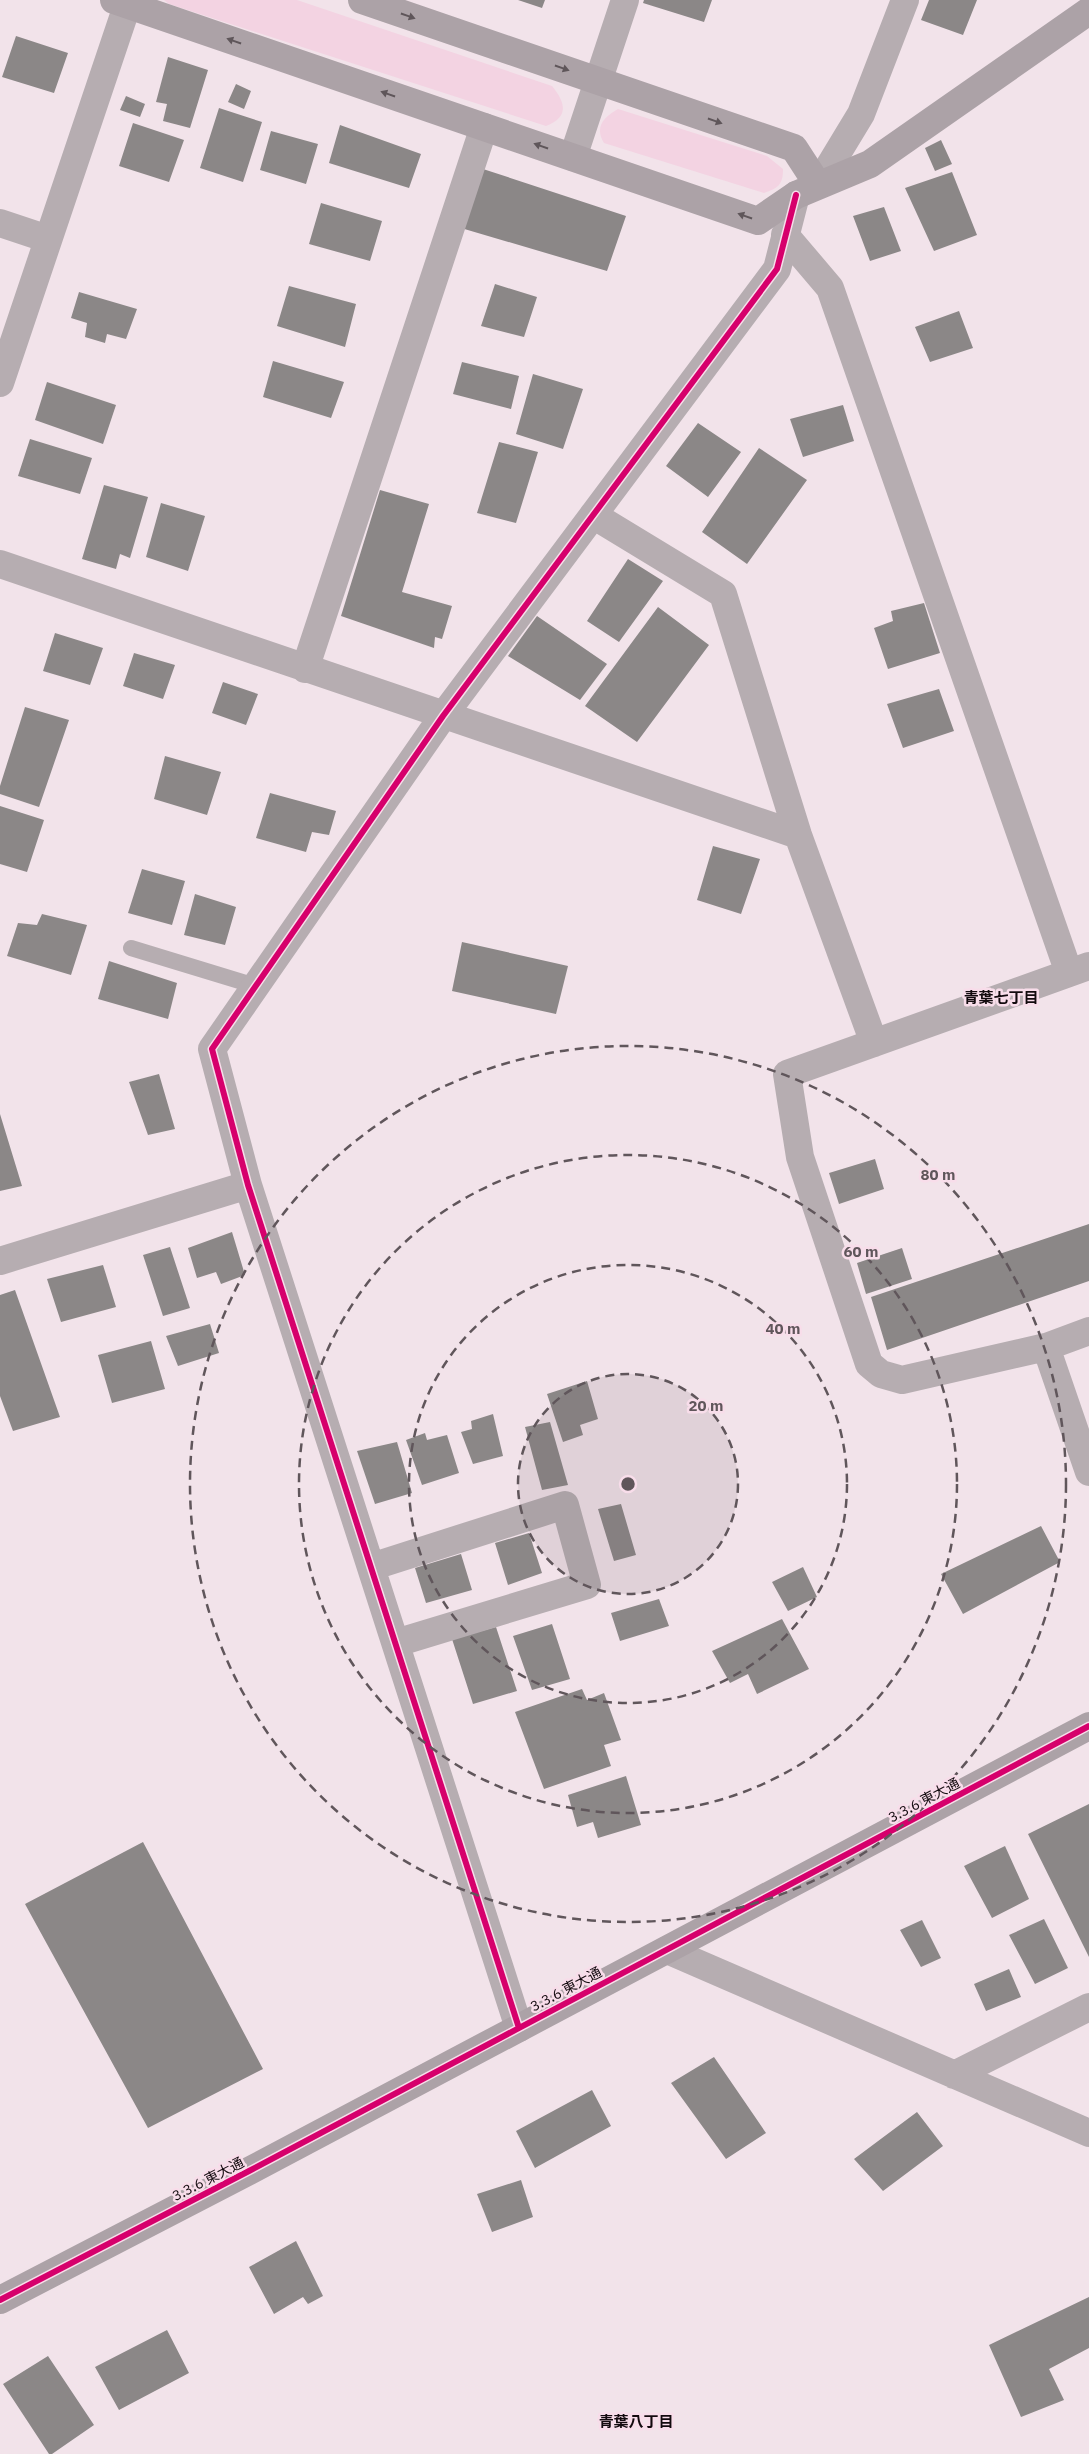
<svg xmlns="http://www.w3.org/2000/svg" width="1089" height="2454" font-family="'IBM Plex Sans','Noto Sans JP',sans-serif">
<rect width="100%" height="100%" fill="#f2e3ea"/>
<path fill="#f3d3e2" d="M164,0H297L552,86C566,103 569,117 546,126L169,4Z
M618,109L767,156L783,169C783,185 778,188 764,193L604,143C594,127 604,117 618,109Z"/>
<path fill="#8b8787" d="M518,0H545L542,8Z
M644,0H712L704,22L643,3Z
M929,0H977L963,35L921,20Z
M16,36L68,53L54,93L2,77Z
M168,57L208,70L190,128L163,121L167,104L156,102Z
M236,84L251,91L244,109L228,102Z
M126,96L145,104L140,117L120,110Z
M219,108L262,122L243,182L200,168Z
M133,123L184,140L169,182L119,166Z
M340,125L421,154L409,188L329,163Z
M271,131L318,144L306,184L260,170Z
M941,140L952,164L935,171L925,148Z
M483,169L626,216L607,271L461,228Z
M952,172L977,235L934,251L905,188Z
M321,203L382,221L370,261L309,244Z
M884,207L901,251L870,261L853,216Z
M495,284L537,297L524,337L481,326Z
M289,286L356,304L345,347L277,326Z
M79,292L137,309L126,339L107,334L105,343L85,337L87,323L71,318Z
M959,311L973,348L930,362L915,327Z
M273,361L344,382L331,418L263,397Z
M462,362L519,376L511,409L453,394Z
M533,374L583,389L563,449L516,434Z
M47,382L116,405L103,444L35,420Z
M843,405L854,441L803,457L790,419Z
M698,423L741,452L708,497L666,466Z
M30,439L92,458L80,494L18,476Z
M499,442L538,452L516,523L477,513Z
M759,448L807,480L747,564L702,532Z
M104,485L148,497L130,558L120,554L116,569L82,559Z
M380,490L429,504L402,592L452,606L442,639L435,637L434,648L341,616Z
M161,503L205,516L188,571L146,557Z
M628,559L663,581L619,642L587,621Z
M924,603L940,653L888,669L874,628L893,621L891,611Z
M658,607L709,645L637,742L585,706Z
M537,616L607,664L580,700L508,656Z
M55,633L103,648L90,685L43,671Z
M134,653L175,665L163,699L123,686Z
M223,682L258,694L246,725L212,713Z
M939,689L954,731L903,748L887,704Z
M25,707L69,720L39,807L0,794V786Z
M165,756L221,772L207,815L154,799Z
M270,793L336,811L329,835L312,832L306,852L256,838Z
M0,806L44,820L27,872L0,864Z
M713,846L760,859L741,914L697,900Z
M142,869L185,881L172,925L128,913Z
M195,894L236,907L225,945L184,935Z
M42,914L87,925L71,975L7,956L18,923L37,925Z
M462,942L568,966L556,1014L452,991Z
M109,961L177,983L168,1019L98,999Z
M159,1074L175,1129L148,1135L129,1082Z
M0,1114L22,1186L0,1191Z
M875,1159L884,1189L839,1204L829,1173Z
M1089,1224V1281L887,1350L871,1297Z
M232,1232L245,1275L221,1284L216,1272L197,1278L188,1248Z
M170,1247L190,1308L163,1316L143,1255Z
M902,1248L912,1279L866,1294L857,1263Z
M103,1265L116,1307L61,1322L47,1279Z
M15,1290L60,1417L13,1431L0,1396V1295Z
M210,1324L219,1353L178,1366L166,1336Z
M151,1341L165,1389L112,1403L98,1355Z
M587,1381L598,1419L580,1425L583,1435L563,1442L547,1394Z
M493,1414L503,1456L473,1464L461,1432L472,1429L471,1421Z
M550,1422L568,1485L542,1490L525,1427Z
M425,1433L427,1440L447,1435L459,1473L422,1485L406,1440Z
M397,1442L412,1493L375,1504L357,1451Z
M621,1504L636,1555L614,1561L598,1509Z
M1041,1526L1060,1562L963,1614L941,1574Z
M529,1533L542,1573L508,1585L495,1543Z
M461,1554L472,1590L426,1603L415,1568Z
M803,1567L817,1597L788,1611L772,1582Z
M659,1599L669,1626L620,1641L611,1613Z
M782,1619L809,1669L757,1694L748,1674L730,1683L712,1651Z
M552,1624L570,1679L532,1690L513,1636Z
M496,1627L517,1691L473,1704L452,1639Z
M582,1689L587,1700L604,1693L621,1740L604,1745L611,1766L544,1789L515,1712Z
M626,1776L641,1825L598,1838L593,1822L577,1827L568,1795Z
M1089,1804V1957L1028,1834Z
M143,1842L263,2069L148,2128L25,1904Z
M1005,1846L1029,1899L992,1918L964,1866Z
M1044,1919L1068,1968L1035,1984L1009,1935Z
M922,1920L941,1958L921,1967L900,1930Z
M1009,1969L1021,1997L986,2011L974,1984Z
M714,2057L766,2133L726,2159L671,2083Z
M592,2090L611,2126L535,2168L516,2131Z
M917,2112L943,2146L883,2191L854,2159Z
M521,2180L533,2217L492,2232L477,2194Z
M296,2241L323,2296L308,2304L303,2297L274,2314L249,2267Z
M1089,2297V2348L1049,2369L1064,2400L1021,2417L989,2345Z
M167,2330L189,2373L119,2410L95,2367Z
M48,2356L94,2425L52,2454H49L3,2384Z"/>
<g fill="none" stroke-linecap="round" stroke-linejoin="round">
<path stroke="#b6adb1" stroke-width="16" d="M131,948L256,986"/>
<path stroke="#b6adb1" stroke-width="28" d="M573,157L625,0
M818,185L861,114L905,0
M0,223L48,239
M785,235L830,288L1069,973
M0,383L129,0
M593,515L723,594L798,835L874,1043
M0,564L798,835
M305,669L484,127
M1089,966L787,1074L800,1157L869,1364L881,1374L902,1380L1046,1347L1089,1331
M0,1261L248,1185
M1046,1347L1089,1472
M371,1567L565,1505L587,1585L396,1643
M667,1950L1089,2133
M519,2028L248,1185L212,1049L443,716L777,269L796,195
M954,2075L1089,2007"/>
<path stroke="#aca2a7" stroke-width="28" d="M114,0L758,221L796,195L870,164L1089,11
M362,0L794,148L818,185
M0,2300L249,2171L1089,1726"/>
<g stroke="#f8ddea" stroke-width="9">
<path id="cycleway" d="M519,2028L248,1185L212,1049L443,716L777,269L796,195
M0,2300L249,2171L1089,1726"/>
</g>
<use href="#cycleway" stroke="#d6006c" stroke-width="6"/>
</g>
<defs><path id="oneway-solid" d="M-6-.8H1V-3.2L6.5 0L1 3.2V.8H-6Z" transform="scale(1.25)"/></defs>
<g fill="#5f565a">
<use href="#oneway-solid" transform="translate(408 16) rotate(19)"/>
<use href="#oneway-solid" transform="translate(234 41) rotate(-161)"/>
<use href="#oneway-solid" transform="translate(562 68) rotate(19)"/>
<use href="#oneway-solid" transform="translate(388 94) rotate(-161)"/>
<use href="#oneway-solid" transform="translate(715 121) rotate(19)"/>
<use href="#oneway-solid" transform="translate(541 146) rotate(-161)"/>
<use href="#oneway-solid" transform="translate(745 216) rotate(-161)"/>
</g>
<circle cx="628" cy="1484" r="110" fill="#60565b" fill-opacity=".12"/>
<g fill="none" stroke="#60565b" stroke-width="2.5" stroke-dasharray="9 6">
<circle cx="628" cy="1484" r="110"/>
<circle cx="628" cy="1484" r="219"/>
<circle cx="628" cy="1484" r="329"/>
<circle cx="628" cy="1484" r="438"/>
</g>
<g text-anchor="middle" stroke-width="5" stroke-linejoin="round" paint-order="stroke">
<g font-size="14" fill="#120a0e" stroke="#f8ddea">
<text transform="translate(924 1800) rotate(-28)" y="5">3.3.6 東大通</text>
<text transform="translate(566 1989) rotate(-28)" y="5">3.3.6 東大通</text>
<text transform="translate(208 2179) rotate(-27)" y="5">3.3.6 東大通</text>
</g>
<g font-size="15" font-weight="bold" fill="#120a0e" stroke="#f8ddea">
<text x="1001" y="1003">青葉七丁目</text>
<text x="636" y="2427">青葉八丁目</text>
</g>
</g>
<circle cx="628" cy="1484" r="8" fill="#60565b" stroke="#f8ddea" stroke-width="2.5"/>
<g font-size="15" text-anchor="middle" font-weight="bold" fill="#60565b" stroke="#f8ddea" stroke-width="5" stroke-linejoin="round" paint-order="stroke">
<text x="938" y="1180">80 m</text>
<text x="861" y="1257">60 m</text>
<text x="783" y="1334">40 m</text>
<text x="706" y="1411">20 m</text>
</g>
</svg>
